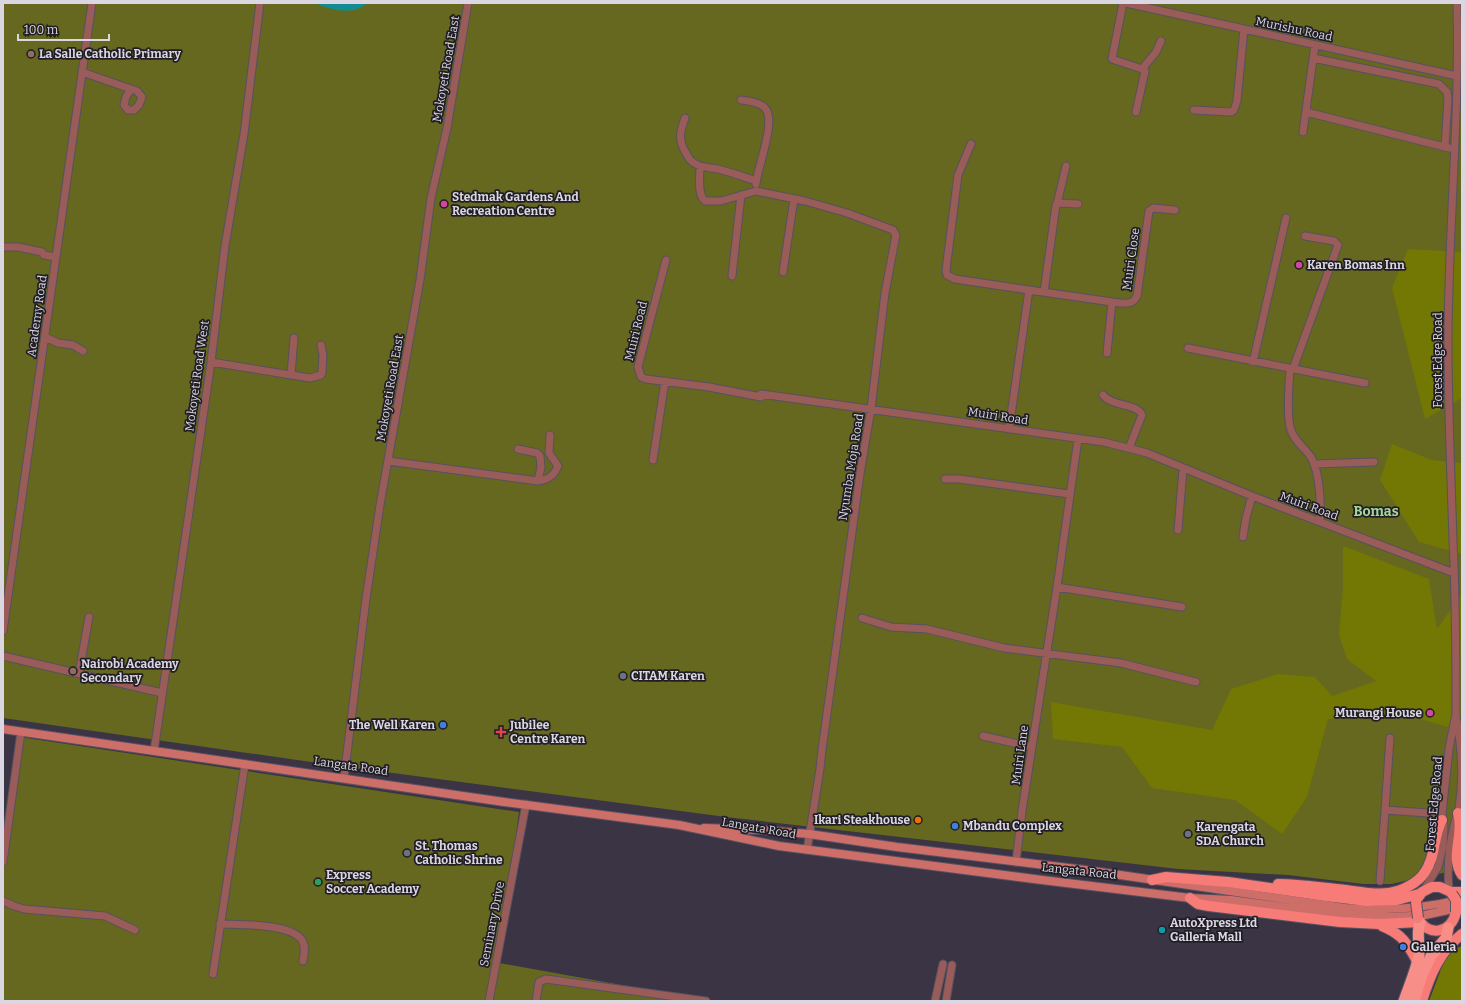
<svg xmlns="http://www.w3.org/2000/svg" width="1465" height="1004" font-family="Bitter,serif">
<rect width="100%" height="100%" fill="#3a3445"/>
<path fill="#65681e" d="M3,3H1462V869L1391,884H1363L1288,875L1178,869L726,817L325,764L3,718Z
M20,737L519,812L499,963L710,1001H3V862Z"/>
<path fill="#737704" d="M1408,249L1462,252V398L1425,419L1392,288Z
M1392,444L1432,460L1462,463V554L1419,542L1380,480Z
M1343,546L1429,579L1437,629L1462,594V731L1400,713L1328,719L1307,797L1282,834L1235,800L1152,788L1122,747L1053,739L1051,702L1212,730L1231,689L1278,674L1315,677L1332,696L1376,681L1347,659L1339,635L1343,588Z
M1462,946V1001H1429L1446,956L1457,948Z"/>
<path fill="#128b93" d="M315,3H367C353,16 331,10 315,3Z"/>
<g fill="none" stroke-linecap="round" stroke-linejoin="round">
<g stroke="#575161" stroke-width="9">
<path id="minor" d="M1123,3L1112,59L1142,69L1145,71L1136,112
M1126,3L1457,76
M1313,58L1439,84L1447,92L1448,98L1445,147
M1142,69L1156,52L1161,41
M82,72L131,89L137,91L142,97L139,105L134,110H128L124,105L126,97L131,89
M741,100C749,101 759,102 765,108C777,121 757,168 756,184
M1194,110L1231,112L1234,110L1237,101L1244,29
M1306,112L1449,148
M685,118C680,131 678,141 686,153C688,157 690,161 694,163C701,168 710,167 718,169C731,172 744,177 756,181
M1303,132L1315,45
M971,144L958,175L946,270L947,275L955,279L1029,290L1009,429
M700,166C700,176 697,195 705,201H721L756,191L805,201L847,213L893,230L896,235L885,293L871,409L860,474L822,750L820,769L807,850
M1057,204L1066,166
M3,247H18L42,252L44,255L56,257
M666,260L638,367L641,377L646,379L709,387L761,397V394L1104,442L1147,453L1252,496L1454,573
M783,272L794,199
M732,276L741,195
M1029,290L1112,302C1122,303 1133,306 1137,296L1149,211L1153,208L1175,210
M1044,292L1056,205L1060,203L1078,204
M45,337L58,343L73,345L83,351
M1188,348L1365,383
M1107,353L1112,302
M211,362L310,378L321,375L322,373L323,355L321,345
M1253,362L1286,218
M1290,369C1289,385 1286,416 1291,430C1294,441 1305,448 1311,457C1320,473 1321,503 1320,521
M1293,369L1338,245L1334,241L1305,236
M291,375L294,338
M1103,395C1112,407 1137,403 1142,415L1129,448
M518,449L537,453L540,456L541,467L538,481
M653,460L665,381
M388,461L538,481C548,480 554,476 558,466L549,453L550,435
M1314,464L1374,462
M945,479H959L1069,494
M1178,530L1183,469
M1243,537L1246,518L1252,496
M1057,587L1182,607
M862,618L891,627L927,629L1004,648L1121,663L1196,682
M3,631L92,3
M3,656L162,693
M79,673L89,617
M983,736L1032,747
M154,751L211,362L225,246L244,134L260,3
M344,778L366,599L380,505L420,280L431,198L447,128L468,3
M1385,810L1390,738
M3,862L21,732
M1016,862L1022,811L1057,587L1078,439
M1380,881L1385,810L1442,814
M1424,890L1438,867L1443,846L1444,827L1442,814L1449,749L1455,718
M1449,890C1447,869 1449,846 1454,826C1455,820 1458,814 1459,808C1464,777 1462,747 1456,716C1456,658 1456,599 1453,541C1451,475 1448,409 1448,343C1448,230 1460,117 1457,3
M3,901L14,906L24,909L105,916L135,930
M220,924C240,925 290,923 302,940C306,946 304,955 303,961
M213,974L245,764
M489,1001L526,804
M536,1001L539,982L546,979L706,1001
M935,1001L943,964
M946,1001L952,965"/>
</g>
<g stroke="#575161" stroke-width="10">
<path id="secondary" d="M3,729L504,802L679,825L779,846L1042,880L1190,898L1231,900L1333,914L1365,917H1396L1425,915L1462,907
M704,828L763,830L809,834L897,847L1093,871L1345,908C1385,911 1423,909 1462,899"/>
</g>
<g stroke="#575161" stroke-width="12">
<path id="primary" d="M1458,813C1465,834 1449,856 1462,875
M1152,880L1166,877L1228,882L1326,896L1367,901L1397,900L1419,894
M1278,884C1301,884 1323,888 1346,890C1360,892 1375,895 1389,893C1402,891 1418,883 1425,872C1436,856 1433,837 1442,820
M1190,898L1198,904L1209,906L1340,922L1379,924L1420,922
M1417,899L1422,892L1432,887H1440L1451,892H1462
M1418,918C1428,938 1452,933 1456,912
M1382,926C1402,934 1407,943 1417,961
M1422,1001C1430,975 1440,951 1462,934"/>
</g>
<g stroke="#575161" stroke-width="13">
<path id="trunk" d="M1404,1001C1409,986 1416,971 1419,955C1420,944 1416,933 1420,923
M1414,1001L1422,975L1431,956L1446,938L1448,928"/>
</g>
<use href="#minor" stroke="#995c58" stroke-width="7"/>
<use href="#secondary" stroke="#ce6e69" stroke-width="8"/>
<use href="#primary" stroke="#f77b76" stroke-width="10"/>
<use href="#trunk" stroke="#f88e88" stroke-width="11"/>
<g stroke="#575161" stroke-width="12" stroke-linecap="butt">
<path id="primary-bridge" d="M1452,894L1456,900V912
M1416,902L1418,918"/>
</g>
<use href="#primary-bridge" stroke="#f77b76" stroke-width="10"/>
</g>
<g fill="#8d6e63" stroke="#201d25" stroke-width="1.5">
<circle cx="31" cy="54" r="4"/>
<circle cx="73" cy="671" r="4"/>
</g>
<g fill="#d1479c" stroke="#201d25" stroke-width="1.5">
<circle cx="444" cy="204" r="4"/>
<circle cx="1299" cy="265" r="4"/>
<circle cx="1430" cy="713" r="4"/>
</g>
<g fill="#6b7280" stroke="#201d25" stroke-width="1.5">
<circle cx="623" cy="676" r="4"/>
<circle cx="1188" cy="834" r="4"/>
<circle cx="407" cy="853" r="4"/>
</g>
<g fill="#3f7fe0" stroke="#201d25" stroke-width="1.5">
<circle cx="443" cy="725" r="4"/>
<circle cx="955" cy="826" r="4"/>
<circle cx="1403" cy="947" r="4"/>
</g>
<path fill="#e0444e" stroke="#201d25" stroke-width="1.5" d="M499 726h4v4h4v4h-4v4h-4v-4h-4v-4h4z"/>
<circle fill="#e8710a" stroke="#201d25" stroke-width="1.5" cx="918" cy="820" r="4"/>
<circle fill="#2e9e5b" stroke="#201d25" stroke-width="1.5" cx="318" cy="882" r="4"/>
<circle fill="#0f9aa8" stroke="#201d25" stroke-width="1.5" cx="1162" cy="930" r="4"/>
<g text-anchor="middle" stroke-width="3.5" stroke-linejoin="round" paint-order="stroke">
<g font-size="12" fill="#dbd7e2" stroke="#201d25">
<text transform="translate(1294 29) rotate(12)" y="4">Murishu Road</text>
<text transform="translate(446 69) rotate(-80)" y="4">Mokoyeti Road East</text>
<text transform="translate(1131 259) rotate(-82)" y="4">Muiri Close</text>
<text transform="translate(37 316) rotate(-82)" y="4">Academy Road</text>
<text transform="translate(636 331) rotate(-76)" y="4">Muiri Road</text>
<text transform="translate(1438 360) rotate(-90)" y="4">Forest Edge Road</text>
<text transform="translate(197 376) rotate(-82)" y="4">Mokoyeti Road West</text>
<text transform="translate(390 388) rotate(-80)" y="4">Mokoyeti Road East</text>
<text transform="translate(998 416) rotate(9)" y="4">Muiri Road</text>
<text transform="translate(851 467) rotate(-81)" y="4">Nyumba Moja Road</text>
<text transform="translate(1309 506) rotate(20)" y="4">Muiri Road</text>
<text transform="translate(1020 755) rotate(-82)" y="4">Muiri Lane</text>
<text transform="translate(351 766) rotate(8)" y="4">Langata Road</text>
<text transform="translate(1434 804) rotate(-85)" y="4">Forest Edge Road</text>
<text transform="translate(759 828) rotate(10)" y="4">Langata Road</text>
<text transform="translate(1079 871) rotate(6)" y="4">Langata Road</text>
<text transform="translate(492 924) rotate(-79)" y="4">Seminary Drive</text>
</g>
<g font-size="12" font-weight="bold" fill="#dbd7e2" stroke="#201d25" text-anchor="start">
<text x="39" y="58">La Salle Catholic Primary</text>
<text x="452" y="201">Stedmak Gardens And<tspan x="452" dy="14">Recreation Centre</tspan></text>
<text x="1307" y="269">Karen Bomas Inn</text>
<text x="81" y="668">Nairobi Academy<tspan x="81" dy="14">Secondary</tspan></text>
<text x="631" y="680">CITAM Karen</text>
<text x="1422" y="717" text-anchor="end">Murangi House</text>
<text x="435" y="729" text-anchor="end">The Well Karen</text>
<text x="510" y="729">Jubilee<tspan x="510" dy="14">Centre Karen</tspan></text>
<text x="910" y="824" text-anchor="end">Ikari Steakhouse</text>
<text x="963" y="830">Mbandu Complex</text>
<text x="1196" y="831">Karengata<tspan x="1196" dy="14">SDA Church</tspan></text>
<text x="415" y="850">St. Thomas<tspan x="415" dy="14">Catholic Shrine</tspan></text>
<text x="326" y="879">Express<tspan x="326" dy="14">Soccer Academy</tspan></text>
<text x="1170" y="927">AutoXpress Ltd<tspan x="1170" dy="14">Galleria Mall</tspan></text>
<text x="1411" y="951">Galleria</text>
</g>
<g font-size="14" font-weight="bold" fill="#a5d799" stroke="#201d25">
<text x="1376" y="516">Bomas</text>
</g>
</g>
<rect width="1465" height="1004" fill="none" stroke="#dbd7e2" stroke-width="8"/>
<path d="M18 34v6h91v-6" fill="none" stroke="#dbd7e2" stroke-width="2"/>
<text x="24" y="34" font-size="12" fill="#dbd7e2" stroke="#201d25" stroke-width="3" paint-order="stroke">100 m</text>
</svg>
